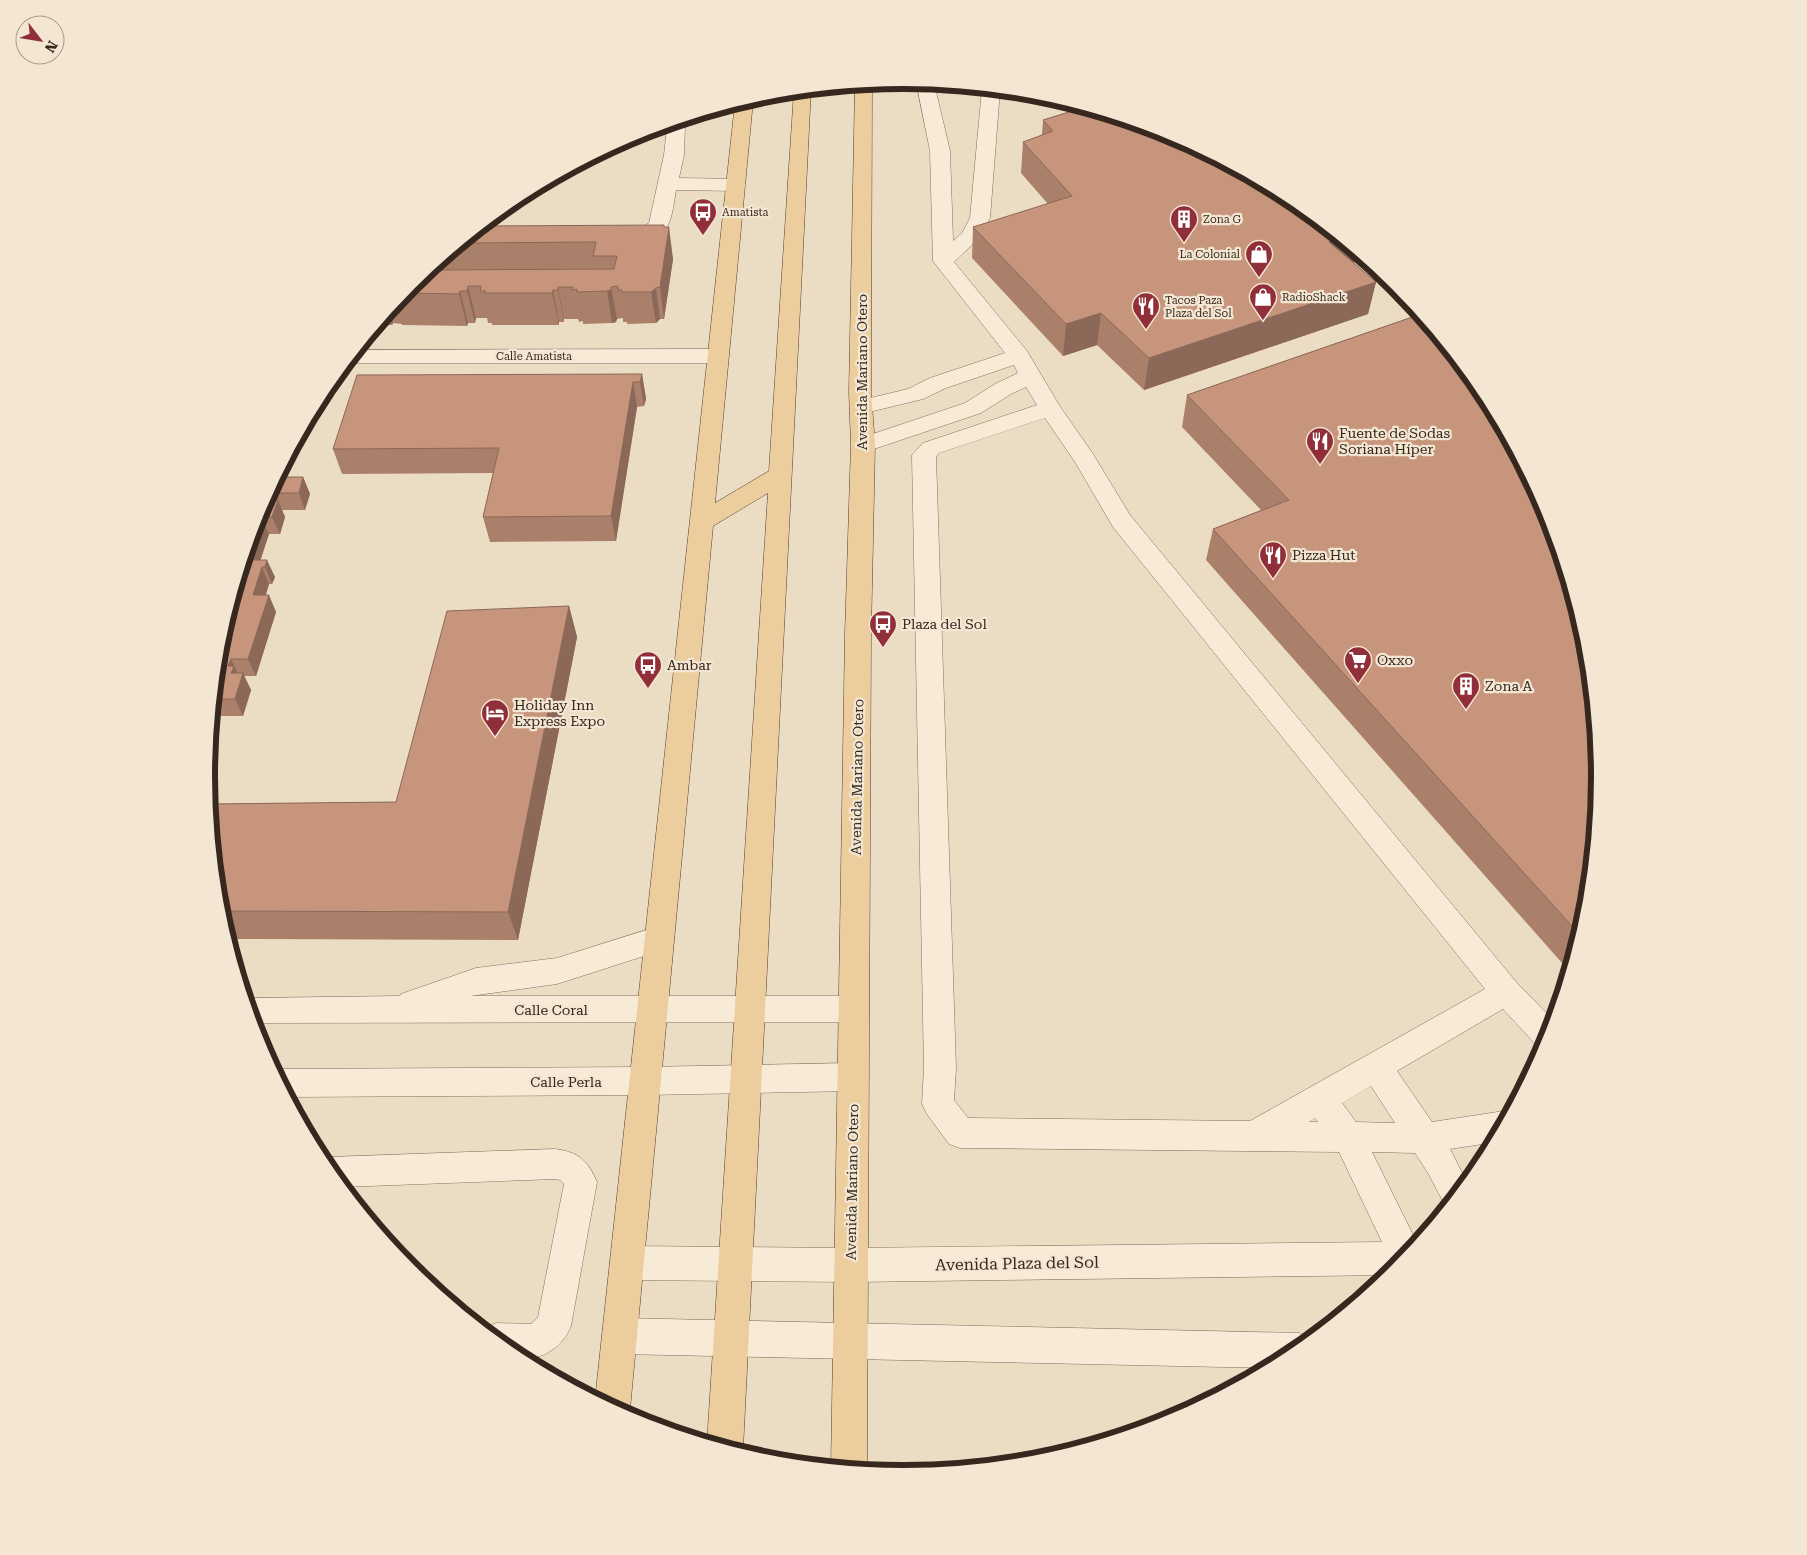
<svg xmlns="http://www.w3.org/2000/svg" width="1807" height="1555" font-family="'Roboto Serif',serif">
<rect width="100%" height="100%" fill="#ebdcc4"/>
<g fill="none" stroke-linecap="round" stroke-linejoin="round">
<g stroke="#856e5c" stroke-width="1">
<path id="minor" d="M916,81L934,83L950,151L953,241L962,233L970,218L982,89L1000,90L990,218L977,240L954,262L1027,351L1059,405L1093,454L1130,515L1517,983L1555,1022L1545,1050L1539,1048L1503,1009L1397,1071L1432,1122L1504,1111L1511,1114L1496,1142L1450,1149L1468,1184L1447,1209L1428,1173L1415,1153L1372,1152L1418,1245L1392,1275L851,1282L627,1280L615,1275L610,1263L615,1251L627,1246L851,1248L1382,1242L1339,1152L960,1148L949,1144L927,1114L922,1104L924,1068L912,455L923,443L1037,405L1026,387L1011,394L981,413L871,450L863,453L855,450L851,445L855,440L965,403L995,384L1018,373L1014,365L946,388L923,399L861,414L853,412L850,407L853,402L908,389L930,378L1005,353L933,261L930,151ZM1045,418L1075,462L1113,527L1485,989L1250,1121L968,1118L954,1100L956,1068L936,457L939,453ZM1371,1086L1395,1123L1356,1122L1342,1103ZM1315,1118L1318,1122H1309Z
M680,120L685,126L684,155L679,178L736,179L743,181L746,185L743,189L736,191L676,190C674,201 673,215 668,225C660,242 633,242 618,238L615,234L618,230L642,227L649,223L664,155L667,127L664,125Z
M718,349L726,351L729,356L726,361L718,363H346L356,350Z
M659,926L669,930L674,939L669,948L557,984L470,996H854L865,999L869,1009L865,1019L854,1022L253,1023L245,998L400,996L401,994L476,968L557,958Z
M853,1063L864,1067L869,1077L864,1087L853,1091L645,1095L287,1097L273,1071L280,1069L645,1067Z
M555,1149C579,1152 588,1161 597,1182L571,1326C562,1348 544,1358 521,1360L483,1330L496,1323L531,1324L538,1317L564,1184L560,1180L555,1179L342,1187L321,1160L330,1157Z
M620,1318L1299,1333L1312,1340L1291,1358L1271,1368L620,1354L608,1348L602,1336L608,1324Z"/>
</g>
<g stroke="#533d30" stroke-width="1">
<path id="major" d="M872,83L871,392L875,445L871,634L867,1471L831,1468L845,634L851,445L849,392L855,85Z
M811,89L743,1449L741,1454L707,1443L768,493L713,526L630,1409L627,1417L595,1400L735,103L751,98L753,101L715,503L769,471L794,91Z"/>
</g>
<use href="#minor" fill="#f7ead7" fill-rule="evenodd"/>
<use href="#major" fill="#eccd9e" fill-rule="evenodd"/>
</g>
<path fill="#ab806b" d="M1061,100L1171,133L1365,258L1353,263L1376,282L1368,314L1144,390L1097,345L1063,356L972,258L973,227L1048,204L1021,173L1023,142L1042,135L1043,120L1073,111Z
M482,226L664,227L673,259L664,319H660L656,323L627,324V322H623V318L617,319L616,322L612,323L583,324V321L579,322L578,319H564V322H559V325H492V323H488L487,318H476L475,323H468L467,326L402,325V324L393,323L392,325H377L410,284Z
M1421,314L1588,914L1570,972L1206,560L1213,529L1261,510L1182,427L1187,395Z
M642,374L646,399L644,406L637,407L616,541L490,542L483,517L493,473L342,474L333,449Z
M277,477H303L310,494L305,510H282L285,517L280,534H269L260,560L275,577L272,584H269L266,595L276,612L256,676H244L251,690L243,716H212L218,651H226L228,645H219V641L259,510Z
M569,606L577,637L518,940L227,939L219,913L209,804L396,802Z"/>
<path fill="#8b6857" d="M669,227L673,259L664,319L660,287Z
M1341,238L1365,258L1321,274L1329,242Z
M1376,282L1368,314L1144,390L1149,358Z
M468,286L476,318L475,323L467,291Z
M558,287L564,319V322L558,290Z
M611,287L617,319L616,322L612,323L607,291Z
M656,288L660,319L656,323L651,292Z
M553,290L559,322V325L552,293Z
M460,291L468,323L467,326L459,294Z
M389,311L393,323L392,325L388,312Z
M1101,313L1097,345L1063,356L1066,324Z
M642,374L646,399L644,406L640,382Z
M633,382L637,407L616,541L611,516Z
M303,477L310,494L305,510L299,493Z
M270,493L276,507L278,500L285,517L280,534L272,517L268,500Z
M261,517L269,534L255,577L247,560Z
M267,560L275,577L272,584L265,567Z
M262,567L269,584L260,611L253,595Z
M269,595L276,612L256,676L248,659Z
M569,606L577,637L518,940L508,912Z
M231,659L239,676L243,673L251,690L243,716L235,699L228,666Z"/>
<path fill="#c7957c" stroke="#8b6857" d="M1085,107L1171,133L1291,198L1341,238L1329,242L1376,282L1149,358L1101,313L1066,324L973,227L1072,196L1023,142L1053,131L1043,120Z
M664,225V227H669L660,287L656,288L651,292H622V290H618V286L611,287V290L607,291L577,292V289L573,290V287H558V290H553L552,293H484L486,291H480L481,286H468L467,291H460L459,294L403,293L410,284L428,270L614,269L617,256H593L596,242L461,243L482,226Z
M1421,314L1484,390L1548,511L1588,642L1601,778L1588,914L1581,936L1213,529L1289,500L1187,395Z
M642,374L640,382H633L611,516L483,517L499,448L333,449L357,375Z
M277,477H303L299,493H270L268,500H278L272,517H261L247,560H267L265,567H262L253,595H269L248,659H231L228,666H234L231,673H243L235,699H214L218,651H226L234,628H223L259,510Z
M569,606L508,912L219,911L209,804L396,802L447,611Z"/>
<defs>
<g id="bus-pin" transform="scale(1.4375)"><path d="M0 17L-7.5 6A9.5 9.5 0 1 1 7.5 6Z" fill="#902f39" stroke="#f3e7d3"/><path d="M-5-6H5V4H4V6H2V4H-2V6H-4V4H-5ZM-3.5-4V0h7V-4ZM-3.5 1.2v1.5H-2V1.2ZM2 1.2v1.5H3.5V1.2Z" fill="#fff"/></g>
<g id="building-pin" transform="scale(1.4375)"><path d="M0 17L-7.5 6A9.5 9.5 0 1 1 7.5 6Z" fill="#902f39" stroke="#f3e7d3"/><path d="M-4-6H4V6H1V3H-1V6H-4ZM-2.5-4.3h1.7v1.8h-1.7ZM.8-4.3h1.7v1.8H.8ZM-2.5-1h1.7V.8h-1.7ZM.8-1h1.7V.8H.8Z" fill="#fff"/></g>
<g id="shop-pin" transform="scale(1.4375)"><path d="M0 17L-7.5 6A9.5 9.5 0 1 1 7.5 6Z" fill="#902f39" stroke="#f3e7d3"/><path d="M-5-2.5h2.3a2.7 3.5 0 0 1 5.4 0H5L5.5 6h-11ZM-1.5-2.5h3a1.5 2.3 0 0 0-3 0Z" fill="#fff"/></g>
<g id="restaurant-pin" transform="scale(1.4375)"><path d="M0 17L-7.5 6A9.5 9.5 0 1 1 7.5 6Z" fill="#902f39" stroke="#f3e7d3"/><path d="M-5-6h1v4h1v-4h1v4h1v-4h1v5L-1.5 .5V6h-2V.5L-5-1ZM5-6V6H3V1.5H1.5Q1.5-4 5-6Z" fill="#fff"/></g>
<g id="supermarket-pin" transform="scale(1.4375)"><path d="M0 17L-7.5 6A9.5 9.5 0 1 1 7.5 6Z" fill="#902f39" stroke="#f3e7d3"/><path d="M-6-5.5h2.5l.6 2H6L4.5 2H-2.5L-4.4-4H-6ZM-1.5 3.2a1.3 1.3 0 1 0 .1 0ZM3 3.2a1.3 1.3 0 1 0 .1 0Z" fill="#fff"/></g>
<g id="hotel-pin" transform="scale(1.4375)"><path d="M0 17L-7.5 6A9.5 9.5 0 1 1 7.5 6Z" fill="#902f39" stroke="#f3e7d3"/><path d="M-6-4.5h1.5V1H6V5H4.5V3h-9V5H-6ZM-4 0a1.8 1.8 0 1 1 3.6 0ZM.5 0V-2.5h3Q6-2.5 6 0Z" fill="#fff"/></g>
</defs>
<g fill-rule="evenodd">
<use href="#bus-pin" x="703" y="212"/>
<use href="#building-pin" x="1184" y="219"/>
<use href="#shop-pin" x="1259" y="254"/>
<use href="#shop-pin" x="1263" y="297"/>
<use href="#restaurant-pin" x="1146" y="306"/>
<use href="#restaurant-pin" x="1320" y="441"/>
<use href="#restaurant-pin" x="1273" y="555"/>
<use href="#bus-pin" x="883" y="624"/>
<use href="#supermarket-pin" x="1358" y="660"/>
<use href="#bus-pin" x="648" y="665"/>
<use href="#building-pin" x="1466" y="686"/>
<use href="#hotel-pin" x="495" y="713"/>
</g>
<g text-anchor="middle" stroke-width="4.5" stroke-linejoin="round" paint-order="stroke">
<g font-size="11" fill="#36281f" stroke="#f3e7d3" text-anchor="start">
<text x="722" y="216">Amatista</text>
<text x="1203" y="223">Zona G</text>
<text x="1240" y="258" text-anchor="end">La Colonial</text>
<text x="1282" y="301">RadioShack</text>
<text x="1165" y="304">Tacos Paza<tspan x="1165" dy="13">Plaza del Sol</tspan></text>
</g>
<g font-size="11" fill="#36281f" stroke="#f3e7d3">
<text x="534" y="360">Calle Amatista</text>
</g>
<g font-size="14" fill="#36281f" stroke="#f3e7d3">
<text transform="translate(862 372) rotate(-90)" y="5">Avenida Mariano Otero</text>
<text transform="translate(857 777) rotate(-89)" y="5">Avenida Mariano Otero</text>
<text x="551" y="1015">Calle Coral</text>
<text x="566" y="1087">Calle Perla</text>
<text transform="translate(852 1182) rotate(-89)" y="5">Avenida Mariano Otero</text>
</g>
<g font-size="14" fill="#36281f" stroke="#f3e7d3" text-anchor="start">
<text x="1339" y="438">Fuente de Sodas<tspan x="1339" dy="16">Soriana Híper</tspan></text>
<text x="1292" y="560">Pizza Hut</text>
<text x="902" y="629">Plaza del Sol</text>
<text x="1377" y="665">Oxxo</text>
<text x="667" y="670">Ambar</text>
<text x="1485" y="691">Zona A</text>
<text x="514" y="710">Holiday Inn<tspan x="514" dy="16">Express Expo</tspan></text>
</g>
<g font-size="16" fill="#36281f" stroke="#f3e7d3">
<text transform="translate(1017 1263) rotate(-1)" y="6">Avenida Plaza del Sol</text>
</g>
</g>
<path d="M0 0H1807V1555H0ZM215 777a688 688 0 1 1 1376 0a688 688 0 1 1-1376 0Z" fill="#f3e7d3" fill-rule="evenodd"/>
<path fill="none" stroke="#36281f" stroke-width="6" d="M215 777a688 688 0 1 1 1376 0a688 688 0 1 1-1376 0Z"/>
<g transform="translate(40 40) rotate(121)"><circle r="24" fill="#f3e7d3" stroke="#a79b8b"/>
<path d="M0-4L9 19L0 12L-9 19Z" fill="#902f39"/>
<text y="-8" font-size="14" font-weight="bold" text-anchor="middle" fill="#36281f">N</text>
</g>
</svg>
